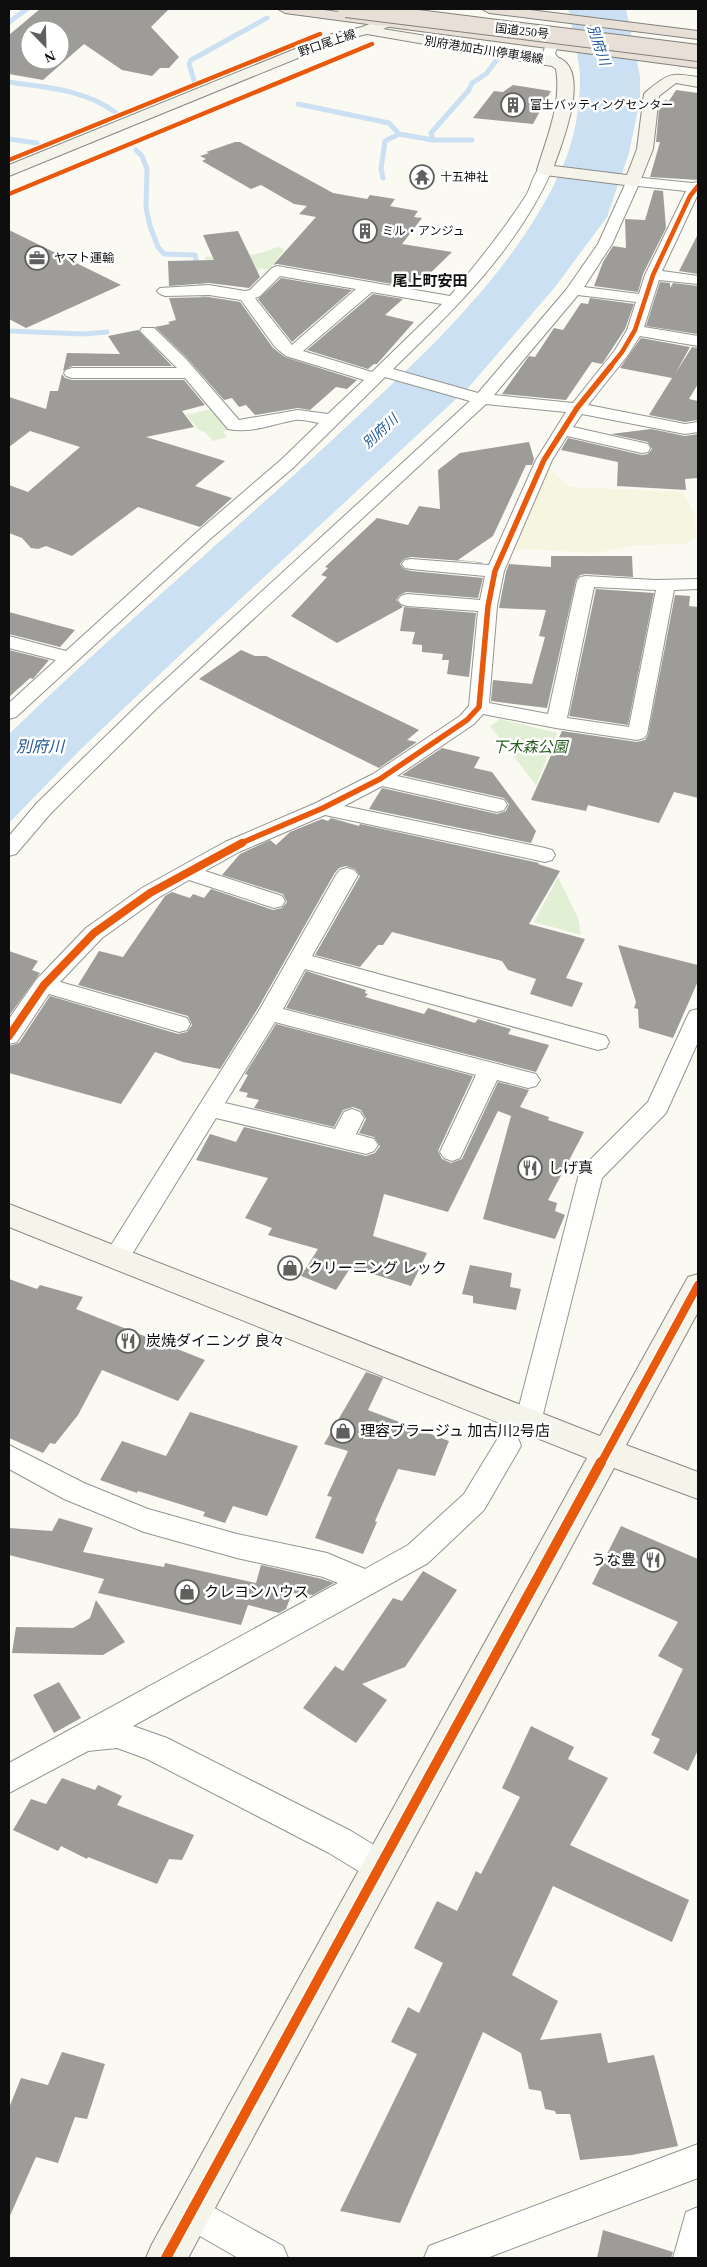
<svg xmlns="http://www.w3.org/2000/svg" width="707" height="2267" font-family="'Times New Roman','Noto Sans JP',serif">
<rect width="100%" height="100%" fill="#faf9f2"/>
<path fill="#f6f5e0" d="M548,468L569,487L683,492L695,516L696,536L685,544L639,545L594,553L511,548Z"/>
<path fill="#e1efd4" d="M277,247L285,249L268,270L261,268L254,276L205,265V257C230,256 255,258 277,247Z
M211,409L227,429L223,432L227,437L213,441L206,433L199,430L186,415Z
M500,719L557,733L536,785L490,726Z
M558,877L578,918L581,935L534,922Z"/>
<path fill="#cbe0f2" d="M568,9H626L640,76V100L629,153L607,217L555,287L469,387L180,655L82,748L9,823V734C113,633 224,540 330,442C416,362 513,277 562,168C574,141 580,109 580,79C580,65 576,51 574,37C572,28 571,18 568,9Z"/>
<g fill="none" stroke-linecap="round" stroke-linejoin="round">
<path stroke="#cbe0f2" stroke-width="5" d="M9,22L27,9
M194,80L189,64L191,60L267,18
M9,82C47,88 83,89 115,112
M298,104L389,123L399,134
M9,139L37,143
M433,140L431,133L469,90L472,83L486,74L499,57
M136,150L142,156L147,169L146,208L150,226L158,247L164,254L195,255L203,296L209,308
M383,178L381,169L385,141L399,134L433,140H472
M9,331L84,334L107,332"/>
</g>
<path fill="#9e9c98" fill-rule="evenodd" d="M40,9H169L151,27L179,57L169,68H160L152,76L122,70L84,44L43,80L9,74V35ZM30,30H60V60H30Z
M513,85L551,91L533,124L473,118L494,91L503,92Z
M676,90L698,93V180L650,177L660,142H656L659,109L665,100L669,101Z
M235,142H240L333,193L367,199L370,195L395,199L390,206L418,211L414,217L422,218L402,244L452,252L415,288L277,264L273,265L316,217L299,214L307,206L294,204L261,185L251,189L202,161L206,159L200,156L209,153L206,152Z
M654,190L663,191L666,228L643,274L638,292L594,286L603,262L613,246L626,248L625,219L645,220Z
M9,230L121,285L26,328L9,319Z
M238,231L260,277L249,288L209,283L169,286L168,261L214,260L203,235Z
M698,234V274L679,271Z
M281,278L352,290L292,342L258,299Z
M660,282L670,283V288L673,283L698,286L697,334L646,326Z
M373,294L403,299L385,315L414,322L377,364H374L368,369L307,350Z
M209,297L240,302L273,348L285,357L357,380L347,389L336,387L310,410L298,408L255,415L246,405L239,407L232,398L224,400L187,358L155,327L170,324L168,322L176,320L169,298Z
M590,298L634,304L625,329L602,364L592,362L566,400L502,394L529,356L535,357L554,328L563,330L581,303L588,304Z
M138,330L172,366H72L63,371L67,353L120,354L108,336Z
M641,338L690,347L675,374L692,347L698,348V384L689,399L698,401V420L685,422L649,415L672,378L620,368Z
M62,374L65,378L72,380H184L205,405L182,411L194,427L146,437L225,461L195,486L232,498L200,527L138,507L72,556L46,546L38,549L31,548L22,538L9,533V485L28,492L80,447L30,431L9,447V397L46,409L50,391H58Z
M651,429L685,436L698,434V478L685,479L686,490L617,486L618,462L561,450L568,438L642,455L648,454L652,449L648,442L611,434Z
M529,442L534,459L532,465H526L493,536L458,560L488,563L411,557L404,559L400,564L404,569L411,571L483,578L478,598L406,592L400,595L396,600L403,607L337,643L291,616L327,577L321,575L328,568L325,567L377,518L408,525L419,506L440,509L438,470L460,453Z
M551,556H632L633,577L586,574L580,575L576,580L547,708L491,701L493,680L532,684L545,637L539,636L546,610L499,608L506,572L509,564L551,567Z
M596,589L654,593L628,725L569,716Z
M675,595L690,596L689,606L698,607V798L674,792L659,823L588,805L586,811L531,800L562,731L637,742L645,740L648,735Z
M404,607L476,613L469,677L447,674L449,660H442L443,654L422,652V645L412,644L415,632L400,631Z
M9,612L75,630L60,647L9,634Z
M9,650L49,660L33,679L30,678L9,697Z
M241,650L255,656H266L419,730L407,740L417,742L379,768L199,679Z
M442,748L480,757L474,768L492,772L536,831L531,843L369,809L382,788L497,814L506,811L509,804L504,798L402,775Z
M331,818L359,826L360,824L539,863L538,864L560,871L529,924L585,939L566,978L583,983L572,1007L530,994L536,979L508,970L502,961L392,932L383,945H378L360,967L315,955L360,876L355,869L346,866L339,868L334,874L258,1008L220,1069L183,1062L155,1052L121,1104L9,1073V1046L19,1043L50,996L178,1034L187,1032L192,1025L188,1016L78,985L99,951L123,957L165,896L172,892L190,898L193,894L204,898L211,889L273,910L282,908L287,902L283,894L222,875L240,854L270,840L276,845L290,832L322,819L328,821Z
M618,945L698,965V981L673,1038L639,1028L638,1009L634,1008L636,1002Z
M9,951L38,961L32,970L40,973L9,1016Z
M306,971L366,990L365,993L368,994L365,997L424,1014L428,1008L475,1023L478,1019L511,1029L508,1034L549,1045L536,1072L286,1008Z
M276,1024L473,1076L438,1151L442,1159L451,1163L462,1159L498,1082L529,1090L520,1107L549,1117L548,1120L584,1132L548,1200L557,1203L555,1211L565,1215L555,1239L483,1219L511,1116L498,1111L448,1212L384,1194L373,1236L427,1253L411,1286L351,1267L336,1290L301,1276L318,1249L268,1235L272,1228L245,1218L268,1178L196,1160L210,1134L236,1142L244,1127L366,1156L375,1153L380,1146L374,1137L359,1133L366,1119L361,1110L353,1107L343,1110L334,1127L254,1108L259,1100L246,1097L248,1093L239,1091L248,1075L245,1074Z
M470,1265L512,1273L510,1287L521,1289L516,1310L473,1303V1296L462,1294Z
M9,1279L37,1289L40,1285L83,1297L76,1309L205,1360L178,1401L102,1370L78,1415L55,1444L50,1443L43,1453L9,1438Z
M366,1372L383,1378L368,1410L449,1441L435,1476L398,1469L375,1521L377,1522L363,1554L315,1538L332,1497L327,1496L348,1451L324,1444Z
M190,1412L298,1446L267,1516L233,1506L225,1523L203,1516L205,1512L138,1491L137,1493L100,1480L122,1441L166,1456Z
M59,1518L93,1528L83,1552L164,1567L165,1563L256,1583L261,1565L322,1579L334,1583L313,1595L292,1593L286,1609L279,1613L248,1605L241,1625L98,1593L104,1579L9,1555V1528L52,1531Z
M621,1526L698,1559V1750L688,1771L653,1753L660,1739L651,1735L683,1669L658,1656L678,1622L592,1584Z
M423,1571L457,1590L405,1667L362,1684L387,1700L356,1743L303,1708L335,1666L343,1671L393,1598L402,1601Z
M96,1600L125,1642L103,1655L12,1653L16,1627L73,1628L90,1618Z
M59,1682L81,1718L54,1733L33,1695Z
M531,1726L574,1747L568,1759L608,1778L570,1845L689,1900L672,1942L553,1886L512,1975L558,2001L540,2040L601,2033L608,2063L654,2055L678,2146L632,2155L580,2160L570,2114H556L555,2111L545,2109L541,2091L529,2089L521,2053L483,2032L400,2223L340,2211L417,2054L391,2042L408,2007L419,2013L443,1963L414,1948L437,1901L457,1911L476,1871L481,1874L520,1797L502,1788Z
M62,1778L95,1790L98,1785L122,1796L117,1805L194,1835L182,1860L169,1859L157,1884L88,1857L87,1859L61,1846L58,1851L13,1830L31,1799L46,1804Z
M62,2052L105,2064L87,2119L75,2117L58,2163L36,2157L9,2218V2108L21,2078L48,2085Z
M603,2230L673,2252L671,2258H597Z"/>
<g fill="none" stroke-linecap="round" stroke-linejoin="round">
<g stroke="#949491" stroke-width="2">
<path id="street" d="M552,41L558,45L555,54L562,62L561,65H551L542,55L547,42Z
M545,166L552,170C517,249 454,310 393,369L478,393L566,290L598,244L628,178L633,177L692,183L698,182V194L662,271L698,276V284L659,280L644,327L698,336V346L640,336L628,355L588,405L685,424L698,422V432L685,434L582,414L573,427L648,444L650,448L648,452L642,453L567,436L552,460L504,571L497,606L489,703L548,714L577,581L580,577L586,576L655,580L698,579V589L674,590L647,734L644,738L637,740L556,728L483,714L474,724L397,776L504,800L507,805L504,810L497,812L382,786L344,806L545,848L552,850L555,855L552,860L545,862L325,815L239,852L205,871L282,896L285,901L282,906L274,908L189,880L158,898L102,938L60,982L187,1018L190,1024L187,1030L179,1032L49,994L17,1042L9,1044V1019L36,980L86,928L142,888L225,842L316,803L373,774L460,716L469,706L478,611L407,606L401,604L398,600L401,596L407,594L480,600L485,576L411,569L405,568L402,564L405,560L411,559L489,565L536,460L566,412L486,404L156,709L51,813L16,854L9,856V836L37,803L142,701L470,401L385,377L294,467L209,540L16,717L9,719V703L56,660L9,648V636L66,651L197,532L282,459L319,423C312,422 303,419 295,420C273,424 251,434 228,429L185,378H72L66,376L64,373L66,370L72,368H177L140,331L142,328H154L186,359L239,420L298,410L328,414L364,380L286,356L275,347L241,300L209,295L165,296L160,294L157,291L160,288L209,285L245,291L250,290L272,268L277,266L450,296C477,263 504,230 527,194C532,185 534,168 545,166ZM638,186L686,191L645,275L639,294L584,287L612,244ZM280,276L356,289L292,345L255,298L260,296ZM372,292L442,304L372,372L303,351ZM578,295L636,302L627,330L615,350L573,403L494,395ZM594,587L656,590L629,727L567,718Z
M347,868L354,870L358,875L312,956L606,1036L609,1042L606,1048L598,1050L305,969L283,1009L528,1072L536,1074L540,1080L536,1086L528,1088L497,1080L460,1158L452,1161L444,1158L440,1152L476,1075L275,1022L225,1103L335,1129L344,1112L352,1109L360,1112L364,1118L356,1134L374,1139L378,1145L374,1151L366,1154L216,1118L126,1264L117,1267L108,1264L105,1257L108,1250L260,1009L336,875L340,870Z
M698,1009V1042L666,1113L602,1178L541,1422L537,1430L528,1433L519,1430L515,1422L579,1174L582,1168L648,1102L687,1017L690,1011Z
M508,1435L518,1438L521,1446L484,1510L428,1563L133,1726L167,1738L351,1831L392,1856L397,1867L392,1878L381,1882L370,1878L329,1853L147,1759L117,1748L88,1751L9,1793V1763L338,1583L323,1577L237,1558L144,1532L64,1499L9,1469V1445L84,1483L148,1509L237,1534L327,1553L365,1569L408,1545L464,1494L498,1438Z
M698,2144V2178L487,2258H424L429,2246Z
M191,2195L283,2246L288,2258H238L179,2224L174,2212L179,2200Z
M698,2207V2258H673L686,2212Z"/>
</g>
<g stroke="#8b8a87" stroke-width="2">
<path id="secondary" d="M407,9H426L424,12L383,29L556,57C593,67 562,143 554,166L627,175L637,149L644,94L647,91C670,73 669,73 698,77V87L676,83L659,96L653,149L639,184L633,186L545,175L539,173L537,170C547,137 562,103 556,69L552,66L367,34L342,40L9,176V165L332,34L362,27Z
M9,1204L600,1436L688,1277L698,1274V1312L626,1445L698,1472V1499L614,1468L188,2258H146L152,2244L587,1458L9,1227Z"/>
</g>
<g stroke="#82817e" stroke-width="2">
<path id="highway" d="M278,9H316L698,59V68L285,13Z
M482,9H522L698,31V39L489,13Z"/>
</g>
<use href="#street" fill="#fefefd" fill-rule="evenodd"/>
<use href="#secondary" fill="#f4f4ea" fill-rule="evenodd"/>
<use href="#highway" fill="#e8e0d6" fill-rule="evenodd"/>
<g stroke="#82817e" stroke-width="18" stroke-linecap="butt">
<path id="highway-bridge" d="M346,9L698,53"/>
</g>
<use href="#highway-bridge" stroke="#e8e0d6" stroke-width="16"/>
<g stroke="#fff" stroke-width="6">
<path id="cycleway-far3" d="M9,160L320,34
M9,194L372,44
M610,367L622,352L635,330L653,275L690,196L698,186"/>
</g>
<g stroke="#fff" stroke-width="8">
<path id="cycleway-far2" d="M239,844L323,808L380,779L467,720L479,707L488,606L495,571L544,460L577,408L611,366"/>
</g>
<g stroke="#fff" stroke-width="11">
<path id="cycleway-far1" d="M9,1036L44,985L94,933L150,893L242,843
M601,1463L698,1285"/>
</g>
<g stroke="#fff" stroke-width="13">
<path id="cycleway" d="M166,2258L601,1462"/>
</g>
<use href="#cycleway-far3" stroke="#e8590c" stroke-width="4.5"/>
<use href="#cycleway-far2" stroke="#e8590c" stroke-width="5.5"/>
<use href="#cycleway-far1" stroke="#e8590c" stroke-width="8"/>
<use href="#cycleway" stroke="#e8590c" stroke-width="10"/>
</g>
<defs>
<g id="building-ring" transform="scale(1.25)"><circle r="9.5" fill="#fff" stroke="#61605e" stroke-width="1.5"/><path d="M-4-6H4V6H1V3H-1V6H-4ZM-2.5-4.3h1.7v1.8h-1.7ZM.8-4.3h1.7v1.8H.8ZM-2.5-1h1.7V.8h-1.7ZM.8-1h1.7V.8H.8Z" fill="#61605e"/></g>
<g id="temple-ring" transform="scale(1.25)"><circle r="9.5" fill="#fff" stroke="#61605e" stroke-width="1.5"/><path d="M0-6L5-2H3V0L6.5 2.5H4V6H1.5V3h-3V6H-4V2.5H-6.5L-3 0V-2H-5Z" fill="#61605e"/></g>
<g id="office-ring" transform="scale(1.25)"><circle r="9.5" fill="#fff" stroke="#61605e" stroke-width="1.5"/><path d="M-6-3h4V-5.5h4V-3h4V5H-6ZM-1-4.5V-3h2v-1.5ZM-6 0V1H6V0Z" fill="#61605e"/></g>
<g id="restaurant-ring" transform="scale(1.25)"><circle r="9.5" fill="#fff" stroke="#61605e" stroke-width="1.5"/><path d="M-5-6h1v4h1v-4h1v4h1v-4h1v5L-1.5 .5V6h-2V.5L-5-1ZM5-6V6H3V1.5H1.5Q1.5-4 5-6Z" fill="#61605e"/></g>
<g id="shop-ring" transform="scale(1.25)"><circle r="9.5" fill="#fff" stroke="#61605e" stroke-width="1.5"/><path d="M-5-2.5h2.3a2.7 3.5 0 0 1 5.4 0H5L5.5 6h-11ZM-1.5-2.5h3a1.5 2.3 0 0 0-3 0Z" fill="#61605e"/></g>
</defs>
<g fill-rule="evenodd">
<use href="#building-ring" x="513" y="105"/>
<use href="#temple-ring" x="422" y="177"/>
<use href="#building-ring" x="365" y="231"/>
<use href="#office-ring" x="37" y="258"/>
<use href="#restaurant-ring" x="530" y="1168"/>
<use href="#shop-ring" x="290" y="1268"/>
<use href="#restaurant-ring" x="128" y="1341"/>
<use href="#shop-ring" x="343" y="1431"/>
<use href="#restaurant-ring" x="653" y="1560"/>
<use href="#shop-ring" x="187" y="1592"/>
</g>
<g text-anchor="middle" stroke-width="5" stroke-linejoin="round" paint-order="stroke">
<g font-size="12" fill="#0e0e0e" stroke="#fff">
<text transform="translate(522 31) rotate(7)" y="4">国道250号</text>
<text transform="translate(327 43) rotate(-19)" y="4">野口尾上線</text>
<text transform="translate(484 50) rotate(9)" y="4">別府港加古川停車場線</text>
</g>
<g font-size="12" fill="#0e0e0e" stroke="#fff" text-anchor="start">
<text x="530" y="109">富士バッティングセンター</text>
<text x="440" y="181">十五神社</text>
<text x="382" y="235">ミル・アンジュ</text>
<text x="54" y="262">ヤマト運輸</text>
</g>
<g font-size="14" font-style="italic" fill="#1f5797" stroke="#fff">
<text transform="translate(599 45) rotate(71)" y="5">別府川</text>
<text transform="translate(380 431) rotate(-43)" y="5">別府川</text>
</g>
<g font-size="15" font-weight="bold" fill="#0e0e0e" stroke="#fff">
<text x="430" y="286">尾上町安田</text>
</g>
<g font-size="15" font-style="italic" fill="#296122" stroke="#fff">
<text x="530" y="752">下木森公園</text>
</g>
<g font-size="15" fill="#0e0e0e" stroke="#fff" text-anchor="start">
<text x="548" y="1173">しげ真</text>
<text x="308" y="1273">クリーニング レック</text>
<text x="146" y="1346">炭焼ダイニング 良々</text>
<text x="360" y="1436">理容ブラージュ 加古川2号店</text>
<text x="636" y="1565" text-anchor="end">うな豊</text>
<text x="204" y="1597">クレヨンハウス</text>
</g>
<g font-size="16" font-style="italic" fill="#1f5797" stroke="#fff">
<text x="40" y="752">別府川</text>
</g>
</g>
<rect width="707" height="2267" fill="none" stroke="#0e0e0e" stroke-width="20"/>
<g transform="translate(45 45) rotate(157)"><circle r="24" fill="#ffffff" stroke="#9f9f9f"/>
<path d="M0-4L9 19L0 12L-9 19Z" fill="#61605e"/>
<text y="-8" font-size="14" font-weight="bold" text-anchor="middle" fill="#0e0e0e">N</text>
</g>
</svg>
